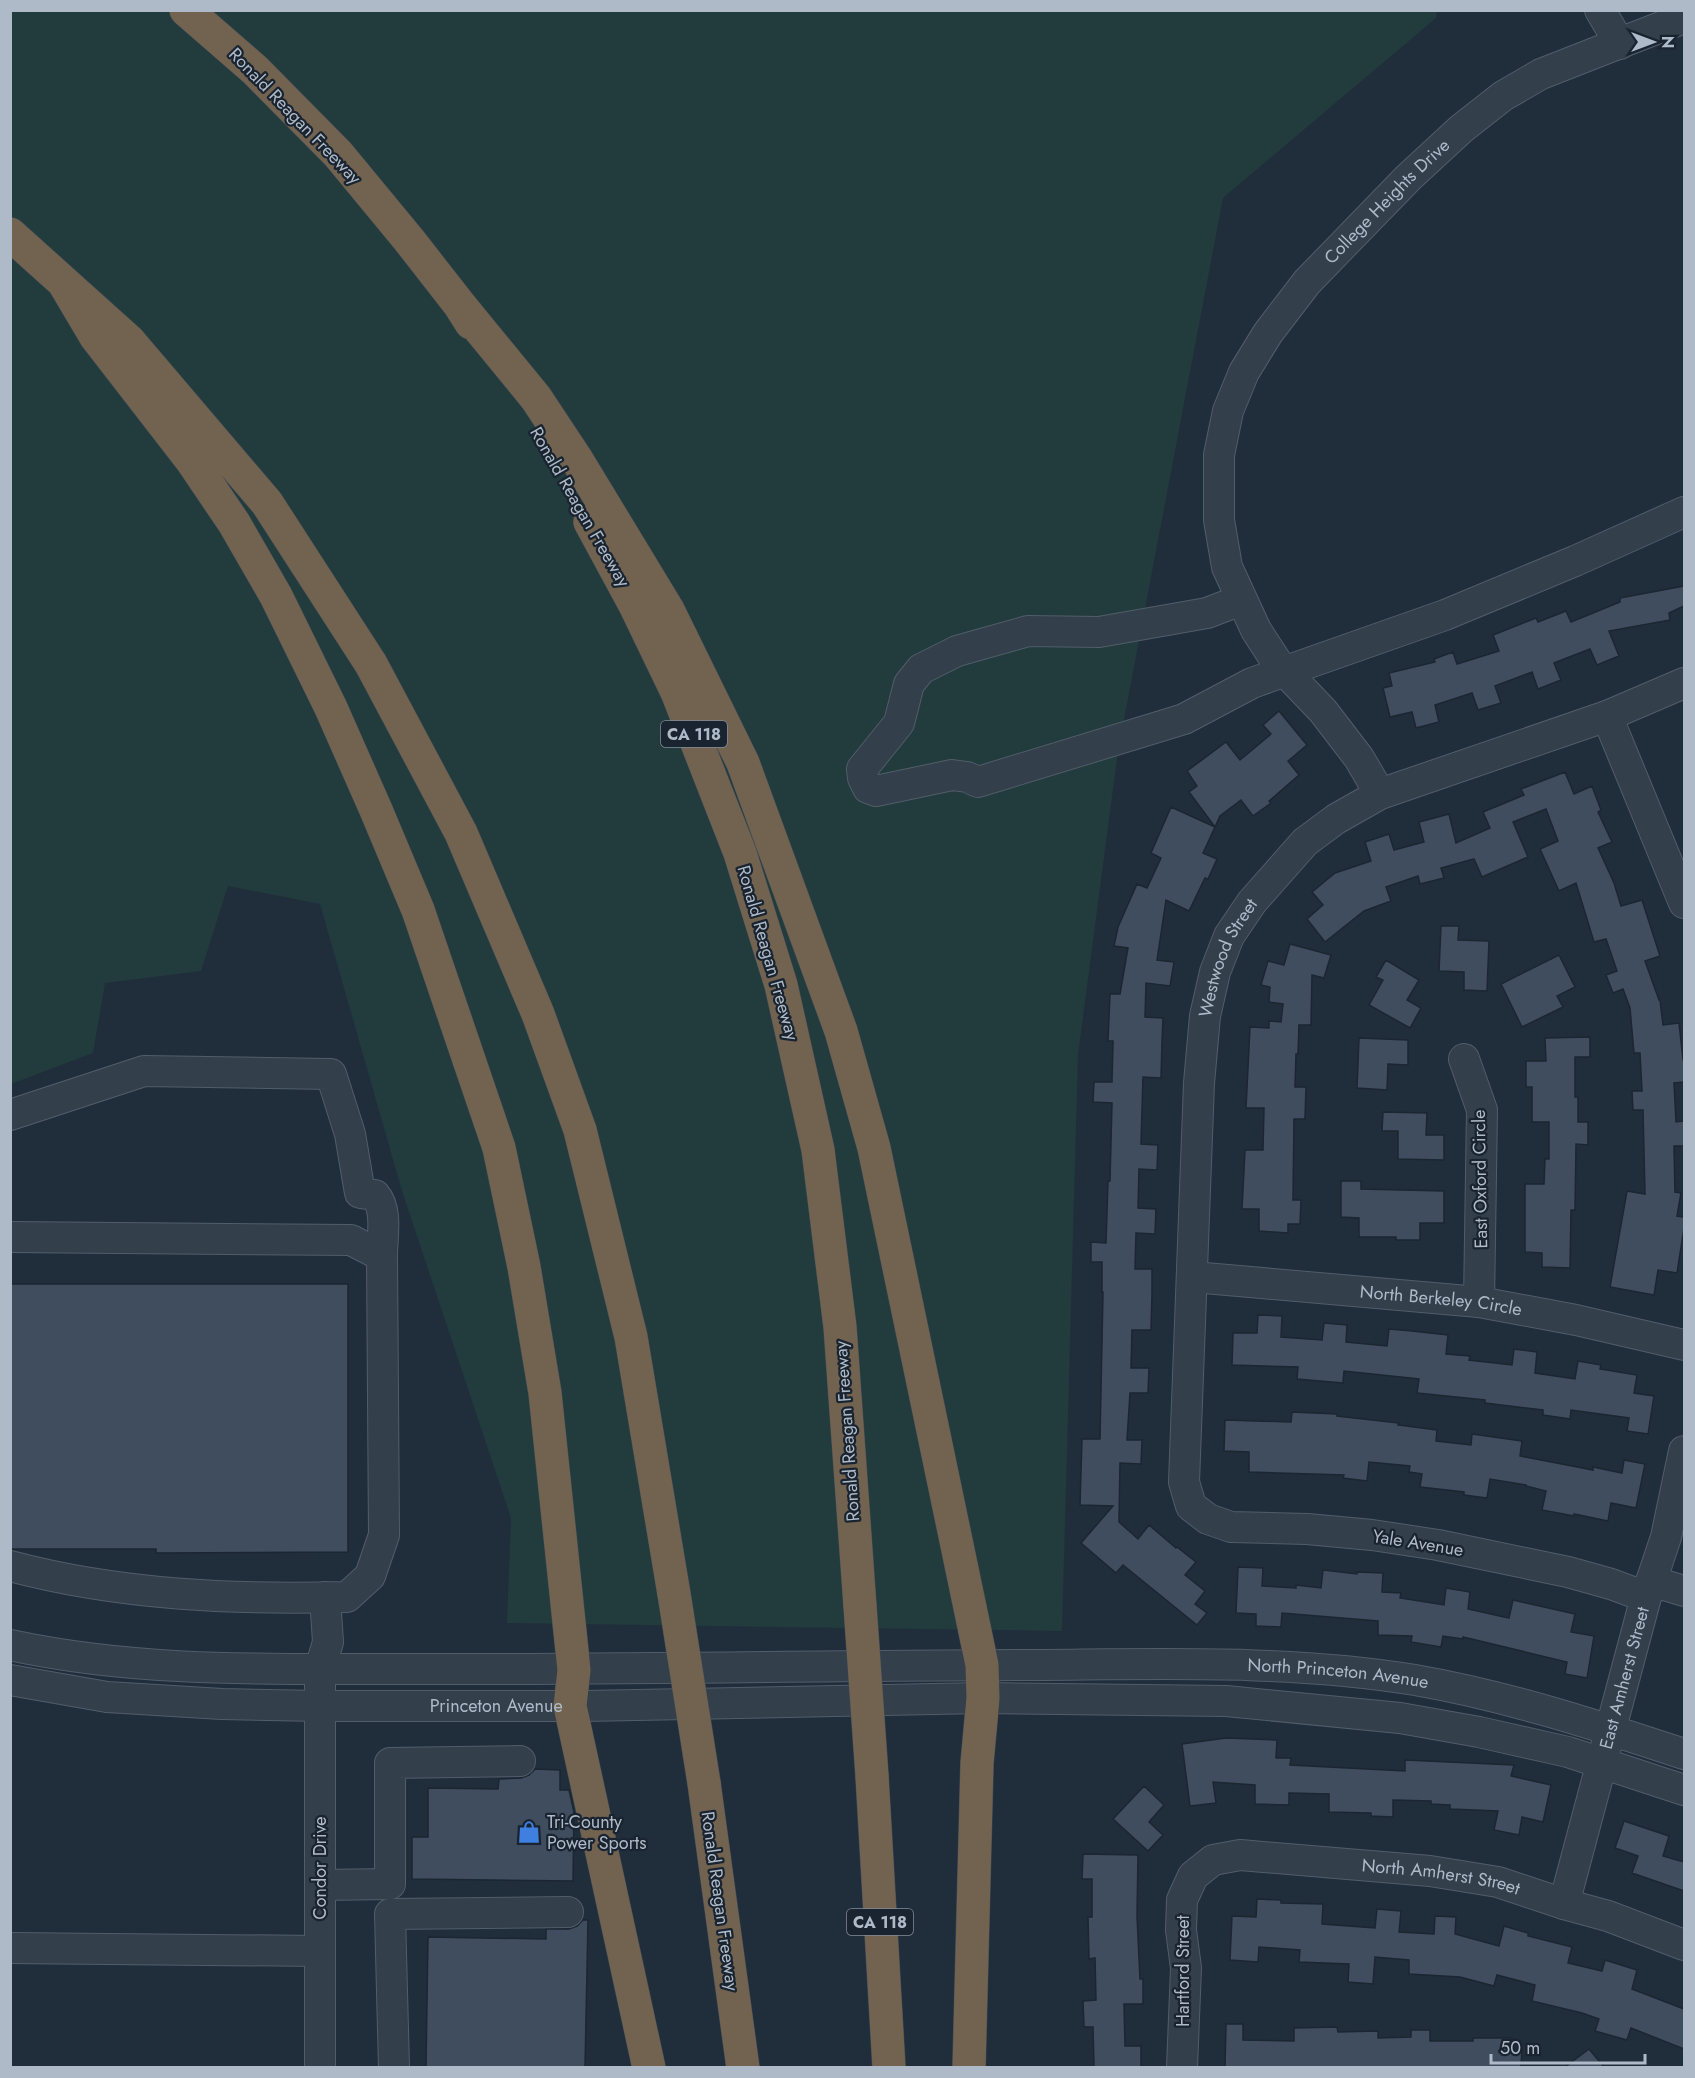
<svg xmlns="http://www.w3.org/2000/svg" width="1695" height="2078" font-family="Jost,sans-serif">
<rect width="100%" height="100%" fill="#202e3c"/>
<path fill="#223b3d" d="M11,11H1437L1436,18L1223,198L1118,751L1078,1055L1062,1631L507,1623L511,1518L402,1191L320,904L228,886L201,971L105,983L93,1053L11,1084Z"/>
<path fill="#3f4d5e" stroke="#1b2632" stroke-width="1.5" d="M1684,586V606L1669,613L1670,620L1609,631L1619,656L1597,665L1590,649L1554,663L1561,680L1538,689L1532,672L1495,686L1501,703L1478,710L1472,693L1435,705L1439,722L1416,728L1412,712L1390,717L1383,688L1392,686L1389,673L1435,662L1434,659L1453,652L1457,664L1499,651L1493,635L1536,618L1538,622L1566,611L1571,622L1620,602V598Z
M1279,711L1307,745L1288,761L1299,775L1269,801L1271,803L1253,816L1241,800L1220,816L1215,827L1189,792L1197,786L1187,771L1226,742L1240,760L1271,734L1263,725Z
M1565,772L1574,794L1592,786L1601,810L1598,812L1612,842L1598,848L1614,883L1621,906L1642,900L1660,956L1645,961L1659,1000H1660L1663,1025L1679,1023L1683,1060H1684V1082L1674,1083L1676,1122L1684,1121V1146H1674L1675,1192L1681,1193L1677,1216L1684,1217V1228L1677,1273L1658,1270L1654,1295L1610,1287L1627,1191L1645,1194L1643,1110H1633L1632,1091H1642L1640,1053H1634L1630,1008L1623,989L1613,993L1606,975L1617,971L1606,939L1594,942L1576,883L1559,891L1540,849L1558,841L1546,809L1513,822L1528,857L1482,877L1474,859L1441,868L1444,878L1420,884L1418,876L1386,887L1391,901L1364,911L1325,942L1307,919L1323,905L1312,892L1335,873L1371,861L1365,842L1389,834L1394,850L1424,842L1419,822L1449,814L1456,843L1490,828L1483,812L1524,795L1521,789Z
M1171,807L1215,827L1203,853L1217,859L1208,879L1205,878L1189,911L1166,900L1157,960L1174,962L1170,986L1146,983L1145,1017L1163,1018L1162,1042L1161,1078L1143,1077L1141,1144L1158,1145L1157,1170L1139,1169L1138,1208L1156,1209L1155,1234L1136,1233L1135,1269H1152V1293L1151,1330H1132L1131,1368H1149L1148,1393H1130L1127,1440H1142L1141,1464L1120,1463L1119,1522L1138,1539L1149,1525L1176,1548L1177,1547L1196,1562L1185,1575L1205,1591L1195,1604L1207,1613L1197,1625L1123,1565L1116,1573L1081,1543L1113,1506L1080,1505L1082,1439H1100L1103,1292H1102V1262H1091V1242L1106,1243L1108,1181H1110L1112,1103L1093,1102L1094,1082H1112L1113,1041H1108L1110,994H1120L1128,948L1114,946L1118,927L1137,884L1147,888L1161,858L1151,853Z
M1441,926H1459L1458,940L1489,941L1487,991L1464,990V972L1439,971Z
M1290,944L1331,955L1324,978L1312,975L1311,1025H1299L1298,1054H1296L1295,1087H1306L1305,1119H1294L1293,1200H1301L1300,1224H1288V1233L1259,1231V1209H1242L1245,1150H1263L1264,1108H1246L1250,1027L1269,1028V1021L1281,1022L1283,1004L1269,1002L1270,987L1261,985L1268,961L1284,965Z
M1559,955L1575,987L1557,996L1563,1007L1522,1027L1501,984Z
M1386,960L1419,980L1407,1000L1421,1008L1410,1028L1369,1005L1383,980L1376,977Z
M1590,1037V1057H1575V1097H1578V1122H1588V1145L1576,1144L1575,1210H1571L1570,1268L1542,1267V1253L1525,1252V1184H1544L1545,1159H1549V1122H1532V1087H1526V1061H1546L1545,1038Z
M1359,1038L1408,1040V1065L1388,1064L1387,1090L1357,1088Z
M1383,1112L1427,1113L1426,1135H1444V1160L1398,1159V1131H1382Z
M1341,1181H1361V1189L1444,1191V1223H1420V1240H1396V1237H1359V1218L1341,1217Z
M10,1284H348V1552L156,1553V1549H10Z
M1258,1315L1282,1316L1281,1337L1322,1340L1324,1323L1347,1325L1346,1342L1387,1346L1389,1329L1412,1331L1448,1335L1446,1354L1470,1356L1469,1360L1512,1365L1514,1349L1537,1352L1535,1373L1575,1379L1578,1361L1601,1365L1600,1369L1637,1375L1634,1393L1654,1396L1648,1434L1627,1431L1629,1418L1571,1410L1570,1419L1543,1415V1410L1485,1403V1400L1417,1393L1419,1379L1344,1371L1343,1383L1297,1379L1298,1367L1232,1365L1233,1333H1257Z
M1292,1412L1337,1414V1416L1399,1423L1398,1425L1437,1430L1436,1441L1471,1445L1472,1434L1522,1441L1520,1456L1593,1470V1467L1622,1473L1624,1460L1645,1464L1636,1508L1611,1503L1608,1521L1574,1514V1516L1542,1510L1546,1491L1526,1486V1485L1490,1479L1487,1498L1464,1495V1492L1420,1487L1422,1474L1409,1472L1410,1466L1369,1462L1367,1481L1343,1478L1344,1475L1249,1472V1452L1224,1451L1225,1420L1291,1422Z
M1238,1567L1263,1568L1262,1586L1296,1588V1585L1321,1588L1323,1570L1357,1574V1572L1383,1573L1382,1592L1401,1593L1400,1598L1444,1605L1446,1588L1470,1592L1468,1609L1509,1618L1513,1600L1575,1614L1571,1632L1594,1636L1587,1678L1565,1674L1567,1662L1463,1637V1639L1443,1636L1441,1647L1411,1642L1412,1636L1378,1635V1621L1282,1613L1281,1627L1256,1626V1614L1236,1613Z
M1226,1738L1277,1740L1276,1758H1291L1290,1765L1405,1771V1760L1514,1765L1511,1776L1551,1785L1543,1822L1522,1817L1519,1835L1494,1830L1498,1811L1450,1809V1805L1431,1804V1801L1393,1800V1817L1371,1816V1813L1329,1812V1794L1289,1793V1805L1255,1804V1785L1213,1782L1216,1803L1190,1806L1182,1744Z
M535,1769L560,1770V1790H569L574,1812L573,1881L412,1879V1837H428V1788L498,1789L499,1779L521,1778L529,1775Z
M1144,1786L1164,1805L1149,1822L1163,1835L1148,1851L1113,1819Z
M1624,1821L1669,1836L1663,1856L1684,1862V1891L1632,1873L1638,1856L1615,1848Z
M1083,1854L1138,1855L1137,1916L1140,1979H1143V2004H1124L1125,2046H1141V2067H1094L1093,2027H1084L1083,2001L1096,2000L1095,1958L1089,1959L1088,1917H1092V1879H1082Z
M1257,1899L1281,1900V1903L1323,1904L1322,1924L1375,1928L1377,1909L1401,1911L1399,1932L1434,1934L1435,1916L1456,1917L1455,1934L1499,1946L1504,1926L1528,1933V1936L1572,1947L1568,1963L1602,1971L1605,1960L1637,1970L1632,1989L1684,2009V2049L1631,2028L1627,2040L1595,2031L1599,2019L1582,2013L1532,2001L1535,1985L1497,1975L1494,1986L1460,1977L1409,1974V1960L1375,1957L1373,1984L1348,1982L1349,1964L1299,1962L1300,1950L1259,1947L1258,1962L1230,1960L1232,1916L1256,1917Z
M583,1920H588L585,2067H426L428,1937L546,1939V1929H569L577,1926Z
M1226,2024H1243V2040L1294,2041V2028L1337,2027L1338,2032L1378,2031V2038L1411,2037V2030H1430V2041H1473V2038H1512V2049H1522L1521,2067H1225Z
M1589,2049L1604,2067H1565Z"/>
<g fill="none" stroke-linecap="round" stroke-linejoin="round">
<g stroke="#525d6a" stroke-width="32">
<g id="minor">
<path d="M1600,10L1620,44"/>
<path d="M1241,600L1207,613L1099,632L1028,631L957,651L921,669L909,684L899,723L862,769L863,778L868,788L876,791L952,775L967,777L978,782L1184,719L1252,683L1445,615L1575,561L1684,512"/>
<path d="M1607,716L1684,903"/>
<path id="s1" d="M1380,794L1359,758L1323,711L1278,664L1256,630L1227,567L1219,520V455L1228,411L1244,372L1268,333L1307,282L1408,178L1461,129L1503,96L1541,74L1684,18"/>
<path d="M1464,1059L1482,1110L1479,1302"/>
<path d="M10,1115L144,1071L331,1074L350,1134L360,1193L375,1195C388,1210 382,1237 382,1256"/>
<path d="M10,1237L351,1240L382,1256L384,1535L370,1576L347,1597C235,1600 119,1595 10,1566"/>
<path id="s2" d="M1193,1277L1479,1302L1576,1320L1684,1345"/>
<path d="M1651,1581L1684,1591"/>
<path id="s3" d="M1646,1597L1611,1584L1568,1572L1438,1545L1372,1535L1307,1529L1231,1527L1208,1519L1191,1506L1184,1482L1199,1083L1205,1016L1215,972L1229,936L1252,902L1305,842L1336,819L1380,794L1607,716L1684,683"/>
<path id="s4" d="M10,1645C149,1675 292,1668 433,1669C636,1670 839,1665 1043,1665C1166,1664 1293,1660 1415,1680C1507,1696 1596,1725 1684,1754"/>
<path id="s5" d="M10,1680L107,1697L222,1704L320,1706H585L983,1698L1226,1701L1400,1718L1479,1732L1568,1752L1684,1790"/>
<path d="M320,1885L390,1884V1763L520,1761"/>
<path id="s6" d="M1564,1904L1646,1597L1666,1537L1684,1451"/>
<path d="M10,1948L320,1951"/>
<path d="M320,2068V1669L328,1642L325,1597"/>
<path d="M394,2068L390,1914L568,1912"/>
<path id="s7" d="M1182,2068L1186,1968L1181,1930L1182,1900L1193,1876L1213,1860L1240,1855L1430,1871L1498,1882L1564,1904L1608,1916L1684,1945"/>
</g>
</g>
<g stroke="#3f4a56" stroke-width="34">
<path id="highway" d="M186,10L255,70L338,154L409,240L459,304L471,323
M10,234L129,341L267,503L371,664L461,833L538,1014L580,1130L631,1337L674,1594
M64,283L96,337L192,461L234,523L276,596L331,708L376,810L418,910L499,1148L524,1267L545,1393L574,1670L570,1706L649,2068
M459,304L536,398L577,460L668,610L743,763L841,1031L874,1148L982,1665L983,1698L977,1763L969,2068
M590,522L636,607L677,692L740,853L781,985L818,1150L840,1327L860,1606
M872,1776L889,2068
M704,1783L743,2068"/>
</g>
<use href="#minor" stroke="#343f4c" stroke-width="30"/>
<use href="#highway" stroke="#726350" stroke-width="33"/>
<g stroke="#3f4a56" stroke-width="34" stroke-linecap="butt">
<path id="highway-bridge" d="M674,1594L704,1783
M860,1606L872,1776"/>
</g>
<use href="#highway-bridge" stroke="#726350" stroke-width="33"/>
</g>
<defs>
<g id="shop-bare" transform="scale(1.8)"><path d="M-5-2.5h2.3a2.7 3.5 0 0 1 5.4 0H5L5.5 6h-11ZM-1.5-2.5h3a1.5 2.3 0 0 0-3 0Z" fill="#3f7fe0" stroke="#192430" stroke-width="2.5" paint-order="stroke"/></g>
</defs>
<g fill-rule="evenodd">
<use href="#shop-bare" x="529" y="1832"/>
</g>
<g text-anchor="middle" stroke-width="4.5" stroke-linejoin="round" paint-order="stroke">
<g fill="#192430" stroke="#828d9a" stroke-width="1.5">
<rect x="661" y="721" width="66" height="26" rx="4.5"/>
<rect x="847" y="1909" width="66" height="26" rx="4.5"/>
</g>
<g font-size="16" font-weight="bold" fill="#afbac8">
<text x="694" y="740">CA 118</text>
<text x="880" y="1928">CA 118</text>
</g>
<g font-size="18" fill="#afbac8" stroke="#192430">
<text transform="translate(295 116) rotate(46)" y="6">Ronald Reagan Freeway</text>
<text dy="6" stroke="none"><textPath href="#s1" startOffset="699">College Heights Drive</textPath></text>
<text transform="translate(580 507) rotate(60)" y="6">Ronald Reagan Freeway</text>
<text transform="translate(768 953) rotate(74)" y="6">Ronald Reagan Freeway</text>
<text dy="6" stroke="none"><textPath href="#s3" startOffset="1023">Westwood Street</textPath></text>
<text transform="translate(1480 1179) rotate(-91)" y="6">East Oxford Circle</text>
<text dy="6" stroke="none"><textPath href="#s2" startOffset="249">North Berkeley Circle</textPath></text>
<text transform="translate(847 1431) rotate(-94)" y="6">Ronald Reagan Freeway</text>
<text transform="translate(1418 1543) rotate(9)" y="6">Yale Avenue</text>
<text dy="6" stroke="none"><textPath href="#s4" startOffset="1330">North Princeton Avenue</textPath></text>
<text dy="6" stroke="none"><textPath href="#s6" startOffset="234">East Amherst Street</textPath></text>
<text dy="6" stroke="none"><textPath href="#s5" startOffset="488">Princeton Avenue</textPath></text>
<text transform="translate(320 1868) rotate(-90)" y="6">Condor Drive</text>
<text dy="6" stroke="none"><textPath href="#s7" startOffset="450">North Amherst Street</textPath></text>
<text transform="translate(720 1901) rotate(82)" y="6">Ronald Reagan Freeway</text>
<text transform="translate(1183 1971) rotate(-90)" y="6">Hartford Street</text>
</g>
<g font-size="18" fill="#afbac8" stroke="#192430" text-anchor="start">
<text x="547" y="1828">Tri-County<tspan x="547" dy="21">Power Sports</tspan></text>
</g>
</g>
<rect width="1695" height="2078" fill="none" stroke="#afbac8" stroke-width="24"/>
<g transform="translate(1653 42) rotate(90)" stroke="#192430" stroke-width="4.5" paint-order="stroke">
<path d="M0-4.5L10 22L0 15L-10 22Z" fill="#afbac8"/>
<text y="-9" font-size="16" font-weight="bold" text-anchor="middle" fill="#afbac8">N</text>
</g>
<path d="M1491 2054v9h154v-9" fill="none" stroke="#afbac8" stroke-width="3"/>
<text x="1500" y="2054" font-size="18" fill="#afbac8" stroke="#192430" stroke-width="4.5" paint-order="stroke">50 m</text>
</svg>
